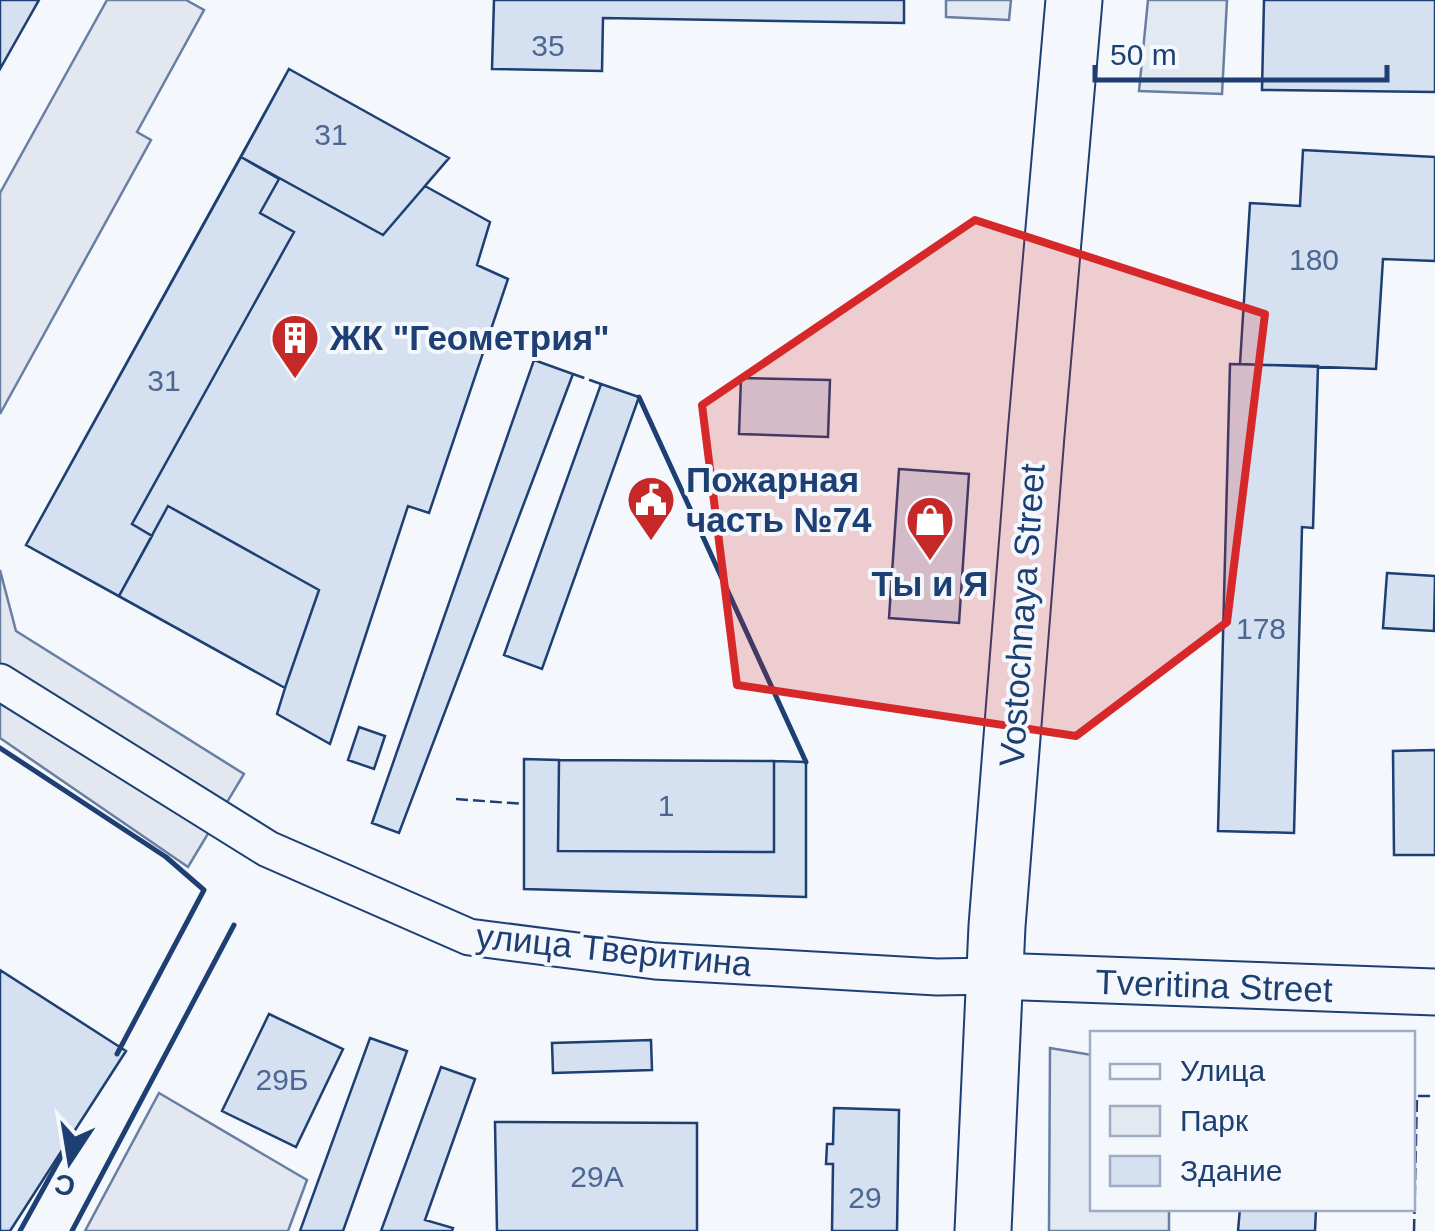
<svg xmlns="http://www.w3.org/2000/svg" width="1435" height="1231" font-family="Arial,sans-serif">
<rect width="100%" height="100%" fill="#f4f7fb"/>
<path fill="#e3e9f0" stroke="#687fa3" stroke-width="2.5" d="M946,0H1011L1009,20L946,17Z
M1148,0H1227L1222,94L1139,91Z
M1050,1048L1092,1055V1208L1169,1209V1231H1049Z"/>
<path fill="#e3e8f0" stroke="#687fa3" stroke-width="2.5" d="M107,0H186L204,10L137,132L151,140L0,414V193Z
M0,570L16,631L244,774L188,867L0,738Z
M159,1093L307,1180L288,1231H85Z"/>
<path fill="#d5e0f0" stroke="#1d3f73" stroke-width="2.5" d="M0,0H39L0,69Z
M494,0H904V23L603,18L602,71L492,69Z
M1264,0H1435V92L1262,90Z
M289,69L449,158L383,235L241,157Z
M289,69L449,158L425,186L490,222L477,265L508,279L429,513L408,506L330,744L277,714L285,688L26,545Z
M1303,150L1435,157V261L1383,259L1376,369L1240,364L1250,203L1300,206Z
M241,157L279,179L260,213L294,232L132,524L152,536L119,596L26,545Z
M534,360L573,374L399,833L372,823Z
M1230,364L1318,366L1313,528L1302,527L1294,833L1218,831Z
M741,378L830,380L828,437L739,434Z
M601,384L639,397L542,669L504,655Z
M899,469L969,474L959,623L889,618Z
M168,506L319,590L285,688L119,596Z
M1387,573L1435,576L1434,631L1383,628Z
M359,727L385,736L374,769L348,760Z
M1435,750V855H1394L1393,751Z
M524,759L559,760L558,851L774,852V761L806,762V897L524,889Z
M559,760L774,761V852L558,851Z
M0,970L126,1051L10,1231H0Z
M269,1014L343,1049L296,1147L222,1111Z
M370,1038L407,1051L343,1231H300Z
M651,1040L652,1070L553,1073L552,1043Z
M441,1067L475,1079L425,1220L453,1228L452,1231H381Z
M834,1108L899,1110L897,1231H832L833,1164H826L827,1144H833Z
M495,1122L697,1123V1231H497Z
M1240,1208H1316L1315,1231H1238Z"/>
<g fill="none" stroke-linecap="round" stroke-linejoin="round">
<g stroke="#1d3f73" stroke-width="39">
<path id="minor" d="M0,682L268,849L469,937L655,961L937,977L994,976"/>
</g>
<g stroke="#1d3f73" stroke-width="49">
<path id="tertiary" d="M994,976L1435,992"/>
</g>
<g stroke="#1d3f73" stroke-width="59">
<path id="primary" d="M983,1231L997,926L1036,435L1074,0"/>
</g>
<use href="#minor" stroke="#f4f7fb" stroke-width="35"/>
<use href="#tertiary" stroke="#f4f7fb" stroke-width="45"/>
<use href="#primary" stroke="#f4f7fb" stroke-width="55"/>
<path stroke="#1d3f73" stroke-width="2.5" stroke-dasharray="12 5" stroke-linecap="butt" d="M573,374L601,384
M456,799L524,804
M1414,1231L1417,1096H1435"/>
<path stroke="#1d3f73" stroke-width="5" d="M639,397L806,762
M0,748L166,857L204,890L117,1054
M20,1231L62,1155
M72,1231L234,925"/>
</g>
<path fill="#d62828" fill-opacity="0.2" stroke="#d62828" stroke-width="8" stroke-linejoin="round" d="M975,220L1265,314L1227,622L1076,736L737,685L702,405Z"/>
<defs>
<g id="building-pin" transform="scale(2.5)"><path d="M0 17L-7.5 6A9.5 9.5 0 1 1 7.5 6Z" fill="#c62828" stroke="#f4f7fb"/><path d="M-4-6H4V6H1V3H-1V6H-4ZM-2.5-4.3h1.7v1.8h-1.7ZM.8-4.3h1.7v1.8H.8ZM-2.5-1h1.7V.8h-1.7ZM.8-1h1.7V.8H.8Z" fill="#fff"/></g>
<g id="civic-pin" transform="scale(2.5)"><path d="M0 17L-7.5 6A9.5 9.5 0 1 1 7.5 6Z" fill="#c62828" stroke="#f4f7fb"/><path d="M-.6-6.5H3V-4.5H.6V-3L4-1V1h2V6H-6V1h2V-1L-.6-3ZM-1.2 2.5V6h2.4V2.5Z" fill="#fff"/></g>
<g id="shop-pin" transform="scale(2.5)"><path d="M0 17L-7.5 6A9.5 9.5 0 1 1 7.5 6Z" fill="#c62828" stroke="#f4f7fb"/><path d="M-5-2.5h2.3a2.7 3.5 0 0 1 5.4 0H5L5.5 6h-11ZM-1.5-2.5h3a1.5 2.3 0 0 0-3 0Z" fill="#fff"/></g>
</defs>
<g fill-rule="evenodd">
<use href="#building-pin" x="295" y="338"/>
<use href="#civic-pin" x="651" y="500"/>
<use href="#shop-pin" x="930" y="520"/>
</g>
<g text-anchor="middle" stroke-width="8" stroke-linejoin="round" paint-order="stroke">
<g font-size="30" fill="#4b6792">
<text x="548" y="56">35</text>
<text x="331" y="145">31</text>
<text x="1314" y="270">180</text>
<text x="164" y="391">31</text>
<text x="1261" y="639">178</text>
<text x="666" y="816">1</text>
<text x="282" y="1090">29Б</text>
<text x="597" y="1187">29А</text>
<text x="865" y="1208">29</text>
</g>
<g font-size="35" font-weight="bold" fill="#1d3f73" stroke="#f4f7fb" text-anchor="start">
<text x="330" y="350">ЖК "Геометрия"</text>
<text x="686" y="492">Пожарная<tspan x="686" dy="40">часть №74</tspan></text>
<text x="930" y="596" text-anchor="middle">Ты и Я</text>
</g>
<g font-size="35" fill="#1d3f73" stroke="#f4f7fb">
<text transform="translate(1022 615) rotate(-86)" y="12">Vostochnaya Street</text>
<text transform="translate(614 950) rotate(6)" y="12">улица Тверитина</text>
<text transform="translate(1214 986) rotate(2)" y="12">Tveritina Street</text>
</g>
</g>
<rect x="1090" y="1031" width="325" height="180" fill="#f4f7fb" stroke="#9eadc5" stroke-width="2.5"/>
<rect x="1110" y="1064" width="50" height="15" fill="#f4f7fb" stroke="#9eadc5" stroke-width="2.5"/>
<text x="1180" y="1081" font-size="30" fill="#1d3f73">Улица</text>
<rect x="1110" y="1106" width="50" height="30" fill="#e3e9f0" stroke="#9eadc5" stroke-width="2.5"/>
<text x="1180" y="1131" font-size="30" fill="#1d3f73">Парк</text>
<rect x="1110" y="1156" width="50" height="30" fill="#d5e0f0" stroke="#9eadc5" stroke-width="2.5"/>
<text x="1180" y="1181" font-size="30" fill="#1d3f73">Здание</text>
<g transform="translate(70 1161) rotate(192)" stroke="#f4f7fb" stroke-width="8" paint-order="stroke">
<path d="M0-8L18 38L0 25L-18 38Z" fill="#1d3f73"/>
<text y="-15" font-size="28" font-weight="bold" text-anchor="middle" fill="#1d3f73">С</text>
</g>
<path d="M1095 65v15h292v-15" fill="none" stroke="#1d3f73" stroke-width="5"/>
<text x="1110" y="65" font-size="30" fill="#1d3f73" stroke="#f4f7fb" stroke-width="8" paint-order="stroke">50 m</text>
</svg>
